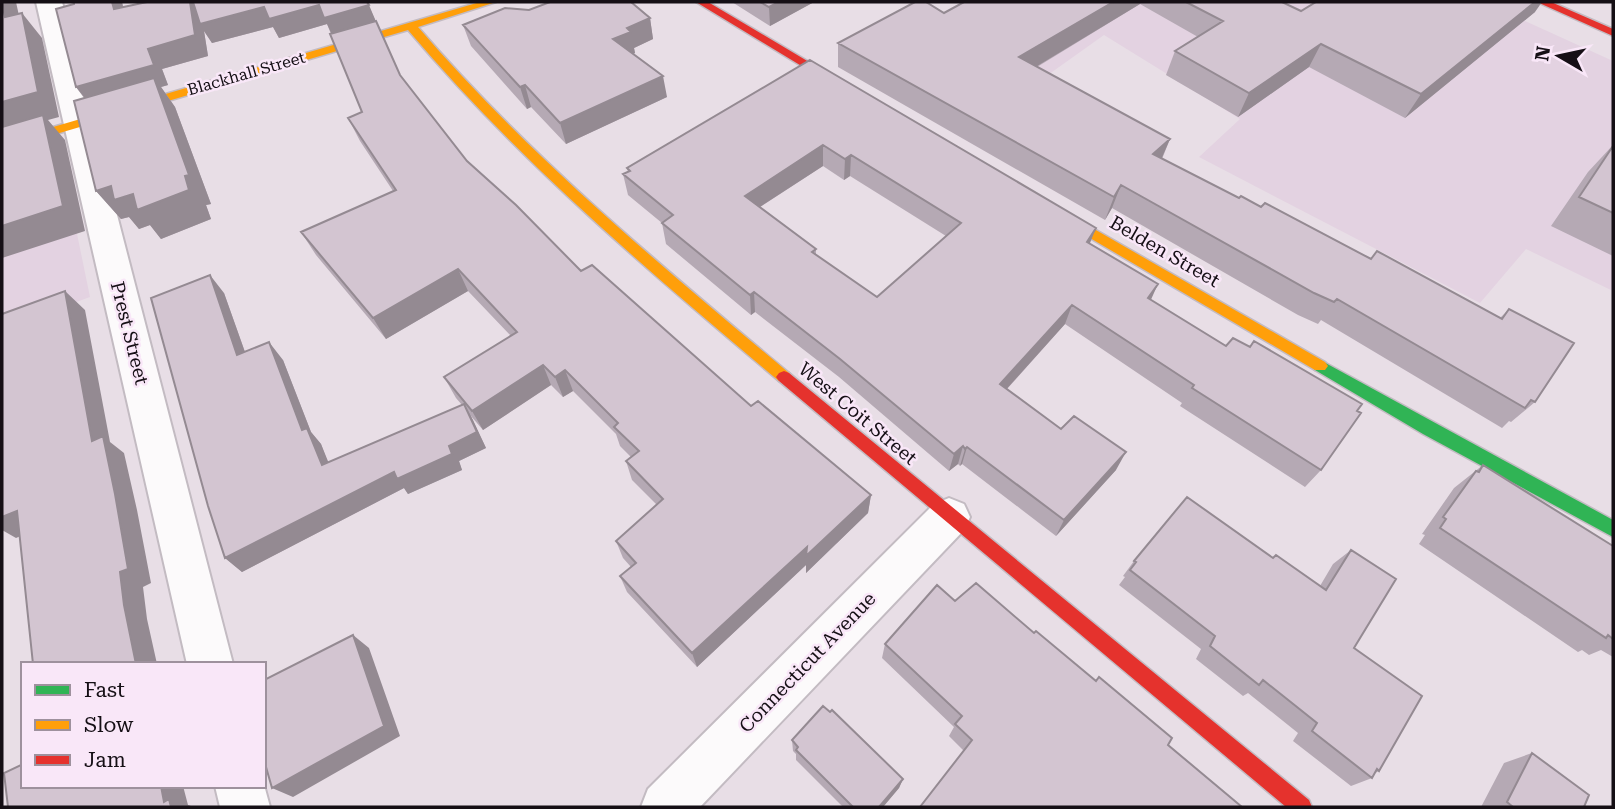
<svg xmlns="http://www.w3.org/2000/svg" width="1615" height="809" font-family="'Roboto Serif',serif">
<rect width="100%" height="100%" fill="#e8dee6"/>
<path fill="#e3d2e1" d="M1005,2H1483L1613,61V291L1526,249L1480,303L1199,157L1240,119L1104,35L1045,77L955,28Z
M61,156L90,297L2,329V174Z"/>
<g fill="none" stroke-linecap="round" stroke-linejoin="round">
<g stroke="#c3bbc2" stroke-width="4">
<path id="street" d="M36,2H62L233,664H187Z
M949,498L964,504L970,517L964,530L700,807H641L648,789L934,504Z
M264,785L270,807H220L215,786Z"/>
</g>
<g stroke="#c3bbc2" stroke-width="3">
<path id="fast" d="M1320,360L1613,520V537L1423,434L1315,370L1312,366L1315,362Z"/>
</g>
<g stroke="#c3bbc2" stroke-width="3">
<path id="slow" d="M480,2H496L418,27C529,156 659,264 789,373L792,377L789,381H779C648,271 519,161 408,30L2,150V142Z
M1049,203L1325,362L1328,366L1325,370H1315L1044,211L1042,208Z"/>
</g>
<g stroke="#c3bbc2" stroke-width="3">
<path id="jam" d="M696,2H708L856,90L850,94L846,93Z
M1537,2H1551L1613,29V36Z
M784,371L789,373L1309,800L1312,807H1286L779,381L776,377L779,373Z"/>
</g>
<use href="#street" fill="#fcfafb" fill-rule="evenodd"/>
<use href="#fast" fill="#30b455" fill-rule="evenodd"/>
<use href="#slow" fill="#ff9f0a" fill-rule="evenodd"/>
<use href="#jam" fill="#e5322d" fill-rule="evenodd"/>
</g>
<path fill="#b5a9b4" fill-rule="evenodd" d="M74,2H122L123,7L367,2L400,75L467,161L581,271L751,406L871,495L868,513L806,573V565L697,667L627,592L620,576L631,567L623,558L616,541L657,505L632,480L626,461L631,457L620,446L616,434L573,391L563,397L551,385L483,430L470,415L486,448L459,461L462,470L408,494L404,488L242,572L225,558L224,293L245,352L283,360L311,432L321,444L328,463L462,405L456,398L444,377L511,336L468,291L386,339L316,255L301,232L393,191L360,141L348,118L362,112L327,24L279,38L273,27L212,43L204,31L208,56L162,69L168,85L161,87L175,107L211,204L206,205L211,219L161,239L150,225L139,229L129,217L121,219L96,191L84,98L76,87Z
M732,2H814L770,26Z
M964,2H1282L1301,11L1535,12L1405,118L1309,67L1238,117L1166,75L1175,51L1198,37L1140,4L1037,67L1170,139L1162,159L1239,198L1261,207L1500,318L1509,309L1535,402L1511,422L1509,421L1502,428L1321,320L1318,324L1298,315L1112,208L1105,220L838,67V43L944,13Z
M650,18L653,39L634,48L635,53L633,54L667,97L566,144L531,107L527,109L471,46L463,25Z
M810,60L1090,244L1151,300L1226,346L1357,411L1321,470L1305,487L1180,406L1182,403L1065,324L1007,389L1116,470L1056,536L962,464L960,466L958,464L949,471L839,377L755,312L751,315L666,244L662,223L628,195L623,174L628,172L627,168ZM823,166L844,180L850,176L946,236L877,297L816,255V249L760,207Z
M1613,145V256L1551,226L1588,172Z
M1483,465L1613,546V657L1601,650L1589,655L1582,650L1578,652L1419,544L1425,535L1422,534L1454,488Z
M1351,550L1354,648L1379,771L1375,773L1372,778L1351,786L1293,741L1298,733L1248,693L1243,696L1196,659L1201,649L1119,585L1125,577L1123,576L1134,561L1273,558L1276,555L1320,586L1333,564Z
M955,601L1034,633L1168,745L964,751L949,736L954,727L882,658L885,644Z
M792,740L903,779L899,788L883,807H843L796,760V754L793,751Z
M1532,753L1584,807H1481L1504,763Z"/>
<path fill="#948a92" d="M2,2H16L25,43L5,17Z
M112,2H122L128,30L114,9Z
M190,2L264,7L319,5H369L377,24L333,37L327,24L279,38L273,27L212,43L204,31L208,56L162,69L168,85L161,87L175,107L211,204L206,205L211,219L161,239L150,225L139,229L129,217L121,219L96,191L92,107L76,87L148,49Z
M779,2H814L770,26L769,7Z
M1113,2H1141L1140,4L1014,80L1019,57Z
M1535,2H1542L1535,12L1405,118L1421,94Z
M22,13L42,38L59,117L48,120L65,140L85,231L2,258V102Z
M650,18L653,39L634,48L635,53L617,60L613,39L627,28Z
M1321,44L1309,67L1238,117L1249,93Z
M663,76L667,97L566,144L560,123Z
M525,85L531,107L527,109L520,87Z
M1170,139L1160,162L1153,154Z
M823,145V166L746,216L745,196Z
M851,155L850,176L844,180L845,159Z
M1121,185L1112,208L1105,220L1114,197Z
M1096,228L1088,248L1087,242Z
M458,269L468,291L386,339L373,318Z
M210,275L224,293L252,372L237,355Z
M1158,284L1149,304L1148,298Z
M65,291L85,310L110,442L124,453L137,510L151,583L143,587L147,619L157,664H136L92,441Z
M754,292L755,312L751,315L750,295Z
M1072,305L1065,324L994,403L1000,384Z
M269,342L283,360L311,432L321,444L336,481L322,465L302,430Z
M543,365L551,385L483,430L472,411Z
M565,370L573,391L563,397L555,377Z
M464,404L473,420L486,448L459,461L462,470L408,494L404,488L242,572L225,558L394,472L449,446Z
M963,446L958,464L949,471L954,454Z
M967,447L962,464L960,466L965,449Z
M1126,452L1116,470L1056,536L1064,520Z
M871,495L868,513L806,573V565L697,667L692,653L807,547Z
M17,511L42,527L16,538L2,530V517Z
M353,635L369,648L400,736L293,797L272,788Z
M903,779L899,788L883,807H879Z
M161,786H183L188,805L194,807H171L164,802Z"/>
<path fill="#d3c5d1" stroke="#948a92" stroke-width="2" fill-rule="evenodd" d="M74,2H112L114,9L147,2H190L195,35L148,49L154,65L76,87L56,9L74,4Z
M193,2H367L369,5L324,18L319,5L269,19L264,7L200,24Z
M550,2H631L650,18L627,28L631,32L613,39L663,76L560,123L525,85L520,87L463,25L505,8L529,10Z
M760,2H779L769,7Z
M915,2H926L944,13L964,2H1113L1019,57L1170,139L1153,154L1239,198L1241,196L1261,207L1265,203L1371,259L1377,251L1502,319L1509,309L1574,343L1535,402L1531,400L1525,408L1337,299L1334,302L1314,293L1121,185L1114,197L838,43Z
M1186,2H1282L1301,11L1316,2H1535L1421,94L1321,44L1249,93L1175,51L1223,21Z
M2,3L5,17L22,13L38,92L2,102Z
M376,21L400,75L467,161L516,205L581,271L592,265L751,406L758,401L871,495L806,556L807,547L692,653L620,576L636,563L616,541L663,499L626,461L639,451L614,427L618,423L565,370L555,377L543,365L472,411L444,377L517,332L458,269L373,318L301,232L396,190L348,118L362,112L330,34Z
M810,60L1096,228L1087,242L1158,284L1148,298L1226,346L1233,338L1250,347L1254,341L1362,404L1357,411L1361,413L1321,470L1192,388L1194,385L1072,305L1000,384L1061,429L1074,416L1126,452L1064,520L967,447L965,449L963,446L954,454L840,359L754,292L750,295L662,223L673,215L623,174L630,171L627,168ZM823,145L845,159L851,155L961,223L877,297L812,252L816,249L745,196Z
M154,78L189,175L185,176L189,190L137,210L133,194L114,200L111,186L96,191L74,101Z
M43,115L63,206L2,226V127Z
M1613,146V213L1579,197Z
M210,275L237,355L269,342L302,430L307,428L322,465L464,404L477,432L449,446L452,454L397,479L394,472L225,558L208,506L151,298Z
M65,291L92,441L103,436L115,494L128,569L120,572L124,605L136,664H33L17,511L2,517V314Z
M1483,465L1613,546V639L1608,635L1606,638L1440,528L1446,519L1443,517L1476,471L1479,472Z
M1187,497L1273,558L1276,555L1326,590L1351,550L1396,579L1354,648L1422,696L1379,771L1377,769L1372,778L1312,731L1317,723L1263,680L1259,685L1210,646L1215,636L1130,570L1136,562L1134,561Z
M976,583L1034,633L1036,631L1096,681L1099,677L1172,738L1168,745L1242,807H920L972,740L955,724L962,716L885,644L937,585L955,601Z
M353,635L384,726L272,788L264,760V680Z
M823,706L830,712L832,710L903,779L879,807H853L796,750L798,747L792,740Z
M1532,753L1589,795L1584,807H1513L1507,802Z
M23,764V786H161L164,802L169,799L171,807H8L4,773Z"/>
<g text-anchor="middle" stroke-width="5" stroke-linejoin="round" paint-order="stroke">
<g font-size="16" fill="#150f15" stroke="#f9e7f8">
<text transform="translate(246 73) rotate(-16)" y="6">Blackhall Street</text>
</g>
<g font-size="19" fill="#150f15" stroke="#f9e7f8">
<text transform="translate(1165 251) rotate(30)" y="7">Belden Street</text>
<text transform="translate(130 333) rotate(76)" y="7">Prest Street</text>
<text transform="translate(858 413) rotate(40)" y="7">West Coit Street</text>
<text transform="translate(807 662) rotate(-46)" y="7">Connecticut Avenue</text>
</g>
</g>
<rect width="1615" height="809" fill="none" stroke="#150f15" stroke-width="7"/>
<rect x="21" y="662" width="245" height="126" fill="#f9e7f8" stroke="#9e919d" stroke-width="2"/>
<rect x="35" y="685" width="35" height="10" fill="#30b455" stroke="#9e919d" stroke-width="2"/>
<text x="84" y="697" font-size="21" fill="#150f15">Fast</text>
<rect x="35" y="720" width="35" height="10" fill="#ff9f0a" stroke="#9e919d" stroke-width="2"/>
<text x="84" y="732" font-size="21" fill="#150f15">Slow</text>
<rect x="35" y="755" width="35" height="10" fill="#e5322d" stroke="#9e919d" stroke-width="2"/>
<text x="84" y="767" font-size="21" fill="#150f15">Jam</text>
<g transform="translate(1559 56) rotate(279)" stroke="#f9e7f8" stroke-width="5" paint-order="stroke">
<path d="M0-5L12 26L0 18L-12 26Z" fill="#150f15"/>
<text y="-10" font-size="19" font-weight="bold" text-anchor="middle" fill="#150f15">N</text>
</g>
</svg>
